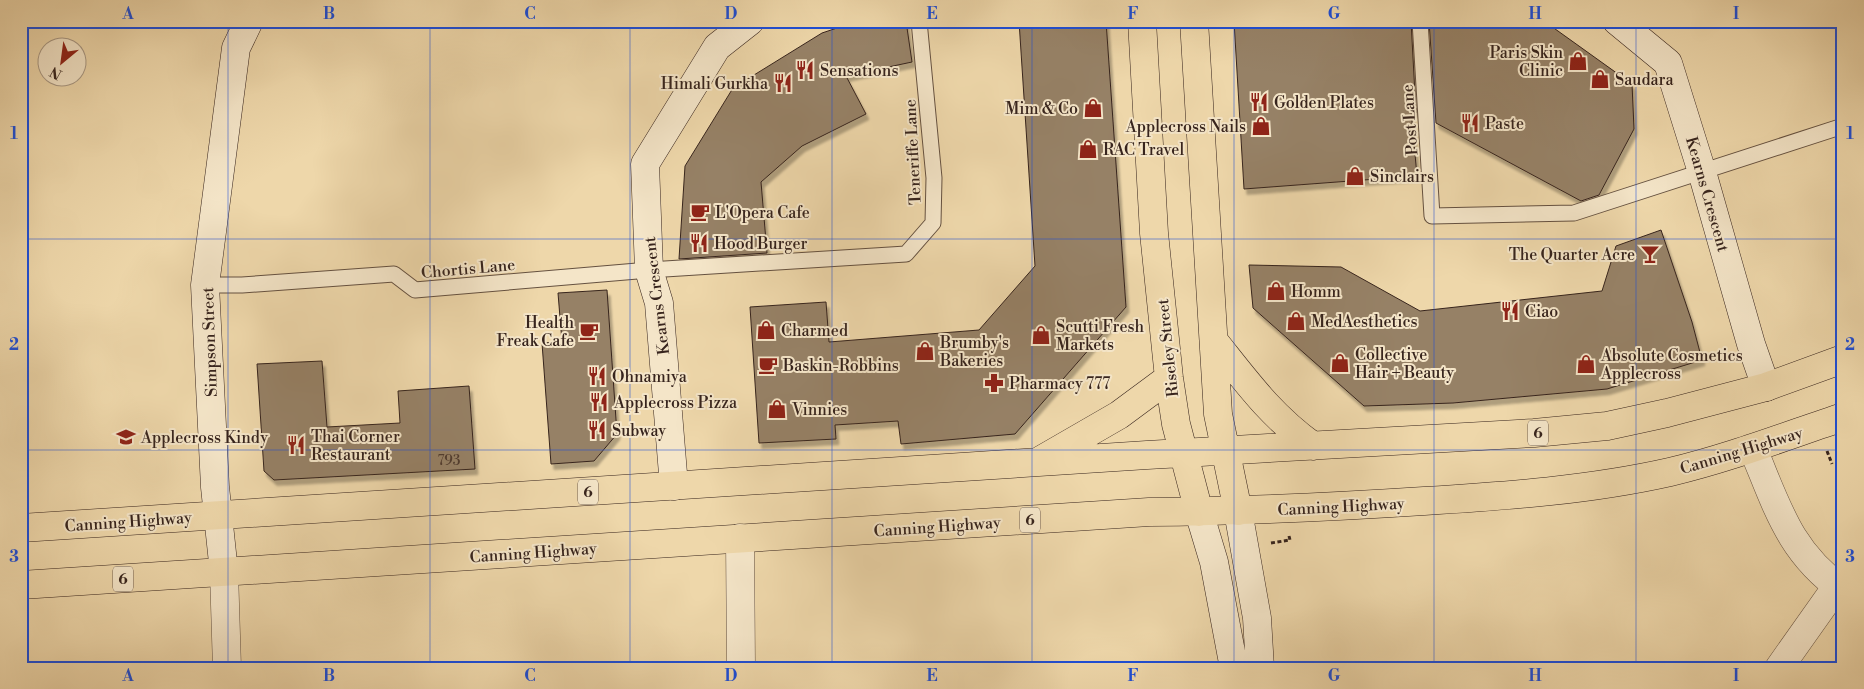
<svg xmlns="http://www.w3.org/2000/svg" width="1864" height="689" font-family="'Libre Bodoni',serif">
<defs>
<filter id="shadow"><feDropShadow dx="3" dy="5.5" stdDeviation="1" flood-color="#0004"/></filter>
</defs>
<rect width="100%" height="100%" fill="#eed7aa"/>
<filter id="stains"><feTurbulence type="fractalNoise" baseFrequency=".004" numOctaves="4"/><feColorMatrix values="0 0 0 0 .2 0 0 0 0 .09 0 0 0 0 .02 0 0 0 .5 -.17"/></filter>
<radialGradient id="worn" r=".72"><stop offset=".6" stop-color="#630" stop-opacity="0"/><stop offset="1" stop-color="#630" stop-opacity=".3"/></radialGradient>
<path fill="#968166" stroke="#37241d" filter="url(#shadow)" d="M858,21H906L912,62L846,76L866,114L802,146L761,182L767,253L679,259L685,166L733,88L822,33Z
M1019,21H1106L1126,307L1015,434L901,444L898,421L835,425L836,439L759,443L750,307L826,302L829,342L979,330L1035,266Z
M1234,21H1411L1416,113L1411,110L1417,176L1244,189Z
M1429,21H1544L1632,84L1634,129L1599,195L1581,201L1436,123Z
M1661,230L1692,322L1702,360L1607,389L1453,403L1364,406L1253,308L1249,265L1341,267L1420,311L1602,291L1616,246Z
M607,290L617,434L594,461L551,464L542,343L562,342L558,293Z
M322,361L327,427L400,423L398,391L469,386L475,469L274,480L264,471L257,364Z"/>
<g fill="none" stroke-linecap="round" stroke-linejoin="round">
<g stroke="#655140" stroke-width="17">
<path id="lane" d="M1420,21L1432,216L1574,213L1843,126
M205,285H242L394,274L415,290L649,270L906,254L933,223L934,178L919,21"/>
</g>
<g stroke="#655140" stroke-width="29">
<path id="street" d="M1753,449C1777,506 1789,552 1843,590
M740,538L741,668
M224,572L227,668
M1779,668L1837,586"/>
</g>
<g stroke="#37241d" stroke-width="29">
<path id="secondary" d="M1617,21L1668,63L1702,172L1751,344L1766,387
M674,486L659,303L649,270L645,164L717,47L750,21
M1238,511L1257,618L1260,668
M1199,512L1214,562L1234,668
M224,572L215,487L205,285L236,48L249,21"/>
</g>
<g stroke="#37241d" stroke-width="29">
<path id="highway" d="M1142,21L1154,233L1169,378L1176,424L1199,512
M1194,21L1218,414L1238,511
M1214,341C1246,381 1270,415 1313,446
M1041,460L1119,415L1169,378
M21,528L1147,455L1534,433L1607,426L1667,413L1766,387L1843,359
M21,585L1149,512C1241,511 1332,507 1424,501C1506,496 1590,490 1670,472C1729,458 1786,436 1843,417"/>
</g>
<path stroke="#37241d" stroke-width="3" stroke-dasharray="4 2.5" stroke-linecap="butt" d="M1827,451L1832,464
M1271,543L1290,540L1289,536"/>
<use href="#lane" stroke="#f4e5c8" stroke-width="15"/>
<use href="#street" stroke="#f4e5c8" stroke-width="28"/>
<use href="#secondary" stroke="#f4e5c8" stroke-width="28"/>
<use href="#highway" stroke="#eed7aa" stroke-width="28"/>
</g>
<path fill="none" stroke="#1d4ed8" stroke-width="1" stroke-opacity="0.55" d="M228,21V668M430,21V668M630,21V668M832,21V668M1032,21V668M1234,21V668M1434,21V668M1636,21V668M21,239H1843M21,450H1843"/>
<defs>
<g id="shop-bare" transform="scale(1.5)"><path d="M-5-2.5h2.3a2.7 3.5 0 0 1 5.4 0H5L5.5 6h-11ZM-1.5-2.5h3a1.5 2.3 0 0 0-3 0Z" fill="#8f2418" stroke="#f4e5c8" stroke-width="2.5" paint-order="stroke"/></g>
<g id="restaurant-bare" transform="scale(1.5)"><path d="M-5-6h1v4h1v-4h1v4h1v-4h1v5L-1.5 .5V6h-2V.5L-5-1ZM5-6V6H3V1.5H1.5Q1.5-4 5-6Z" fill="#8f2418" stroke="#f4e5c8" stroke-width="2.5" paint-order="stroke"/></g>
<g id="cafe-bare" transform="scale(1.5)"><path d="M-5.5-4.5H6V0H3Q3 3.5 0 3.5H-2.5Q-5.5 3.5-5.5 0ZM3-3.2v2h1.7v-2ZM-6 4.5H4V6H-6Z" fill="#8f2418" stroke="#f4e5c8" stroke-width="2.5" paint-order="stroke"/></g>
<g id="bar-bare" transform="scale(1.5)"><path d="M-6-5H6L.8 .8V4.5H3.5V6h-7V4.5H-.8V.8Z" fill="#8f2418" stroke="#f4e5c8" stroke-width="2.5" paint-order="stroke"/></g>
<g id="pharmacy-bare" transform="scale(1.5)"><path d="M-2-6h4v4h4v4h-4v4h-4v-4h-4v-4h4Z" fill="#8f2418" stroke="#f4e5c8" stroke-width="2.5" paint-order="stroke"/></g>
<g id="school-bare" transform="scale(1.5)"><path d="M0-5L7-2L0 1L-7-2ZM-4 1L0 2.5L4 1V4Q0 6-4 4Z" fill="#8f2418" stroke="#f4e5c8" stroke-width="2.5" paint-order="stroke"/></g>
</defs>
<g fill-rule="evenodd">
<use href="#shop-bare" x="1578" y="61"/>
<use href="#restaurant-bare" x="805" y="70"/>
<use href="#shop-bare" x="1600" y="79"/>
<use href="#restaurant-bare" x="783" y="83"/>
<use href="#restaurant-bare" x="1259" y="102"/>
<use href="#shop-bare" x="1093" y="108"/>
<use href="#restaurant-bare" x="1470" y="123"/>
<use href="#shop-bare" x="1261" y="126"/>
<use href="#shop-bare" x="1088" y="149"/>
<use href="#shop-bare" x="1355" y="176"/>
<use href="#cafe-bare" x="700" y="212"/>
<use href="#restaurant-bare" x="699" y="243"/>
<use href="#bar-bare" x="1650" y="254"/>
<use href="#shop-bare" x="1276" y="291"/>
<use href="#restaurant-bare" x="1510" y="311"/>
<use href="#shop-bare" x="1296" y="321"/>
<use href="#shop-bare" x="766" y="330"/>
<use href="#cafe-bare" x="589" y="331"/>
<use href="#shop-bare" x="1041" y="335"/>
<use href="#shop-bare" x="925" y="351"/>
<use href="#shop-bare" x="1340" y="363"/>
<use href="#shop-bare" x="1586" y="364"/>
<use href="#cafe-bare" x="768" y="365"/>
<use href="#restaurant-bare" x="597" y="376"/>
<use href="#pharmacy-bare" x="994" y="383"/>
<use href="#restaurant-bare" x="599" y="402"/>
<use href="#shop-bare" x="777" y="409"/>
<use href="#restaurant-bare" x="597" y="430"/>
<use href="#school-bare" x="126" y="437"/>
<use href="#restaurant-bare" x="296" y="445"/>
</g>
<g text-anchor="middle" stroke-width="4" stroke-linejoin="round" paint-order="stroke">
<g font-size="14" fill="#4f3b2f">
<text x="449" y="465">793</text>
</g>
<g fill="#f4e5c8" stroke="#705e50" stroke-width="1">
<rect x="1528" y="420.5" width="20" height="25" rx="4"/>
<rect x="578" y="479.5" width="20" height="25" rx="4"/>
<rect x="1020" y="507.5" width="20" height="25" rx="4"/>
<rect x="113" y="566.5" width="20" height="25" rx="4"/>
</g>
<g font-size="15" font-weight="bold" fill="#37241d">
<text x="1538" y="438">6</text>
<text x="588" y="497">6</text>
<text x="1030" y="525">6</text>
<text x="123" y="584">6</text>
</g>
<g font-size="16" fill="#37241d" stroke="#f4e5c8" text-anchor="start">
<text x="1563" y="58" text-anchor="end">Paris Skin<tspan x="1563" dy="18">Clinic</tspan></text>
<text x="820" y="76">Sensations</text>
<text x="1615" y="85">Saudara</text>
<text x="768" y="89" text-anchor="end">Himali Gurkha</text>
<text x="1274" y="108">Golden Plates</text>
<text x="1078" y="114" text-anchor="end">Mim &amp; Co</text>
<text x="1485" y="129">Paste</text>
<text x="1246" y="132" text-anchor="end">Applecross Nails</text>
<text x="1103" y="155">RAC Travel</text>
<text x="1370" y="182">Sinclairs</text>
<text x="715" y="218">L'Opera Cafe</text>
<text x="714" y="249">Hood Burger</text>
<text x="1635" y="260" text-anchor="end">The Quarter Acre</text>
<text x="1291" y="297">Homm</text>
<text x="1525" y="317">Ciao</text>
<text x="1311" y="327">MedAesthetics</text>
<text x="574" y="328" text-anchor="end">Health<tspan x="574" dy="18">Freak Cafe</tspan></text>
<text x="1056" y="332">Scutti Fresh<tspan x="1056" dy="18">Markets</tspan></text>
<text x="781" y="336">Charmed</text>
<text x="940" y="348">Brumby's<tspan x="940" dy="18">Bakeries</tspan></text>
<text x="1355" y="360">Collective<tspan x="1355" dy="18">Hair + Beauty</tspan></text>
<text x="1601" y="361">Absolute Cosmetics<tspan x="1601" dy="18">Applecross</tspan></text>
<text x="783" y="371">Baskin-Robbins</text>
<text x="612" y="382">Ohnamiya</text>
<text x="1009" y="389">Pharmacy 777</text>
<text x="614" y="408">Applecross Pizza</text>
<text x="792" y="415">Vinnies</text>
<text x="612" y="436">Subway</text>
<text x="311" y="442">Thai Corner<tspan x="311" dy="18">Restaurant</tspan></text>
<text x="141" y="443">Applecross Kindy</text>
</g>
<g font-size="16" fill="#37241d" stroke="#f4e5c8">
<text transform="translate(1409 120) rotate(-94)" y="6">Post Lane</text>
<text transform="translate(912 152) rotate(-93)" y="6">Teneriffe Lane</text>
<text transform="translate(1708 194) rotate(74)" y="6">Kearns Crescent</text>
<text transform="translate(468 268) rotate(-5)" y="6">Chortis Lane</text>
<text transform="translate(656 296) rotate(-97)" y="6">Kearns Crescent</text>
<text transform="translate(209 342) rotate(-92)" y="6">Simpson Street</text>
<text transform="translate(1167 348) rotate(-96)" y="6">Riseley Street</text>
<text transform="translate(1741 450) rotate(-17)" y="6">Canning Highway</text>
<text transform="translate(1341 506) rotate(-3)" y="6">Canning Highway</text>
<text transform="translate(128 521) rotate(-4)" y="6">Canning Highway</text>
<text transform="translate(937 526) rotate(-4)" y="6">Canning Highway</text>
<text transform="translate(533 552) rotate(-4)" y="6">Canning Highway</text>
</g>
</g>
<rect width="1864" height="689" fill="none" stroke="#eed7aa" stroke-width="55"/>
<g transform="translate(62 62) rotate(209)"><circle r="24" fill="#f4e5c8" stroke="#a89884"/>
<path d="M0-4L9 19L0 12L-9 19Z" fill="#8f2418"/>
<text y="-8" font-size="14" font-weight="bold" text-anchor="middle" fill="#37241d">N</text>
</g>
<rect x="28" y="28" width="1808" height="634" fill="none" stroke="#1d4ed8" stroke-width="2"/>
<g font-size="16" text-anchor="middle" font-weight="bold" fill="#1d4ed8">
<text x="128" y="19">A</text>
<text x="329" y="19">B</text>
<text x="530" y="19">C</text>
<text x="731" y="19">D</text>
<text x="932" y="19">E</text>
<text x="1133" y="19">F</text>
<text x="1334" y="19">G</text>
<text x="1535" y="19">H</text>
<text x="1736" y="19">I</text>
<text x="14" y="139">1</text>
<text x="1850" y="139">1</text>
<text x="14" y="350">2</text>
<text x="1850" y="350">2</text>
<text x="14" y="562">3</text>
<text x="1850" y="562">3</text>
<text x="128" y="681">A</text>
<text x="329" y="681">B</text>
<text x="530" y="681">C</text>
<text x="731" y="681">D</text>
<text x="932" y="681">E</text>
<text x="1133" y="681">F</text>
<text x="1334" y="681">G</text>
<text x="1535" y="681">H</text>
<text x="1736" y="681">I</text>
</g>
<rect width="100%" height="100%" filter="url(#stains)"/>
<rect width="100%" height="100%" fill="url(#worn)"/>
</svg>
